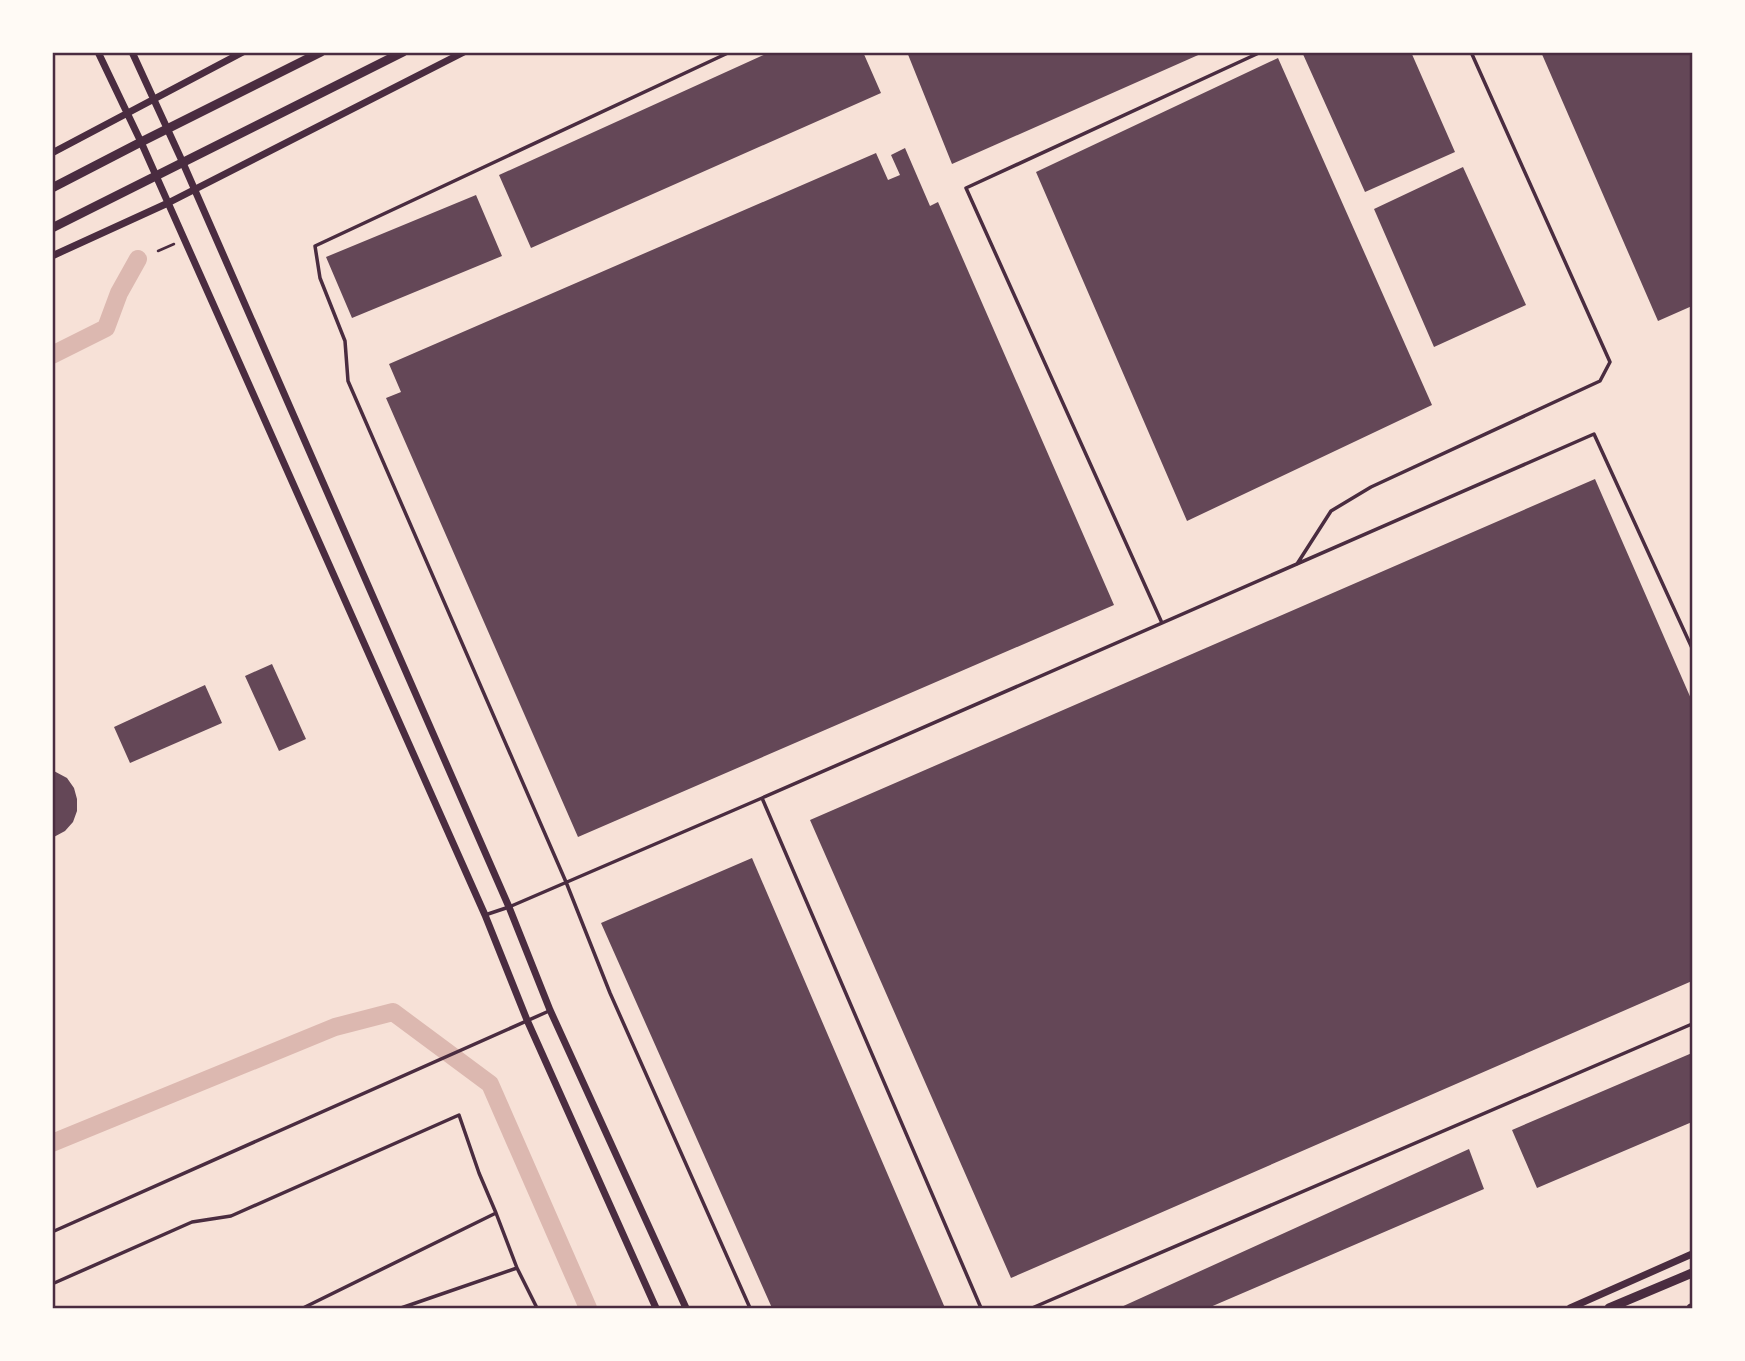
<svg xmlns="http://www.w3.org/2000/svg" width="1745" height="1361" font-family="Lora,serif">
<rect width="100%" height="100%" fill="#f7e1d7"/>
<g fill="none" stroke-linecap="round" stroke-linejoin="round">
<path stroke="#dcb8b0" stroke-width="18" d="M52,355L106,328L119,293L138,259
M52,1143L335,1027L393,1012L490,1084L588,1308"/>
</g>
<path fill="#644757" d="M770,52H863L881,93L531,248L499,175Z
M907,52H1205L952,164Z
M1302,52H1411L1455,152L1365,192Z
M1541,52H1692V306L1658,321Z
M1278,58L1432,405L1187,521L1036,172Z
M905,148L930,206L938,202L1114,605L578,837L386,398L401,392L389,364L876,153L888,180L900,175L891,155Z
M1463,167L1526,305L1434,347L1374,209Z
M476,195L502,256L352,318L326,257Z
M1595,479L1692,701V981L1011,1278L810,820Z
M272,664L306,739L279,751L245,676Z
M205,685L222,723L130,763L114,727Z
M52,770L67,778L74,788L77,799V811L73,822L65,831L52,838Z
M752,858L945,1308H772L601,923Z
M1692,1053V1122L1537,1188L1512,1130Z
M1469,1149L1484,1189L1208,1308H1119Z"/>
<g fill="none" stroke-linecap="round" stroke-linejoin="round">
<path stroke="#4a2c40" stroke-width="2.5" d="M158,251L174,244"/>
<path stroke="#4a2c40" stroke-width="3.5" d="M730,52L315,246L320,278L345,341L348,381L566,882L610,993L750,1308
M1297,564L1331,511L1371,487L1600,381L1610,362L1471,52
M1162,623L966,188L1261,52
M762,798L1594,434L1692,648
M485,915L509,907L762,798L981,1308
M52,1232L549,1011
M517,1268L537,1308
M52,1284L192,1222L231,1216L459,1115L479,1173L496,1213L303,1308
M401,1308L517,1268L496,1213
M1032,1308L1692,1024"/>
<path stroke="#4a2c40" stroke-width="7" d="M98,52L141,142L485,915L527,1020L656,1308
M132,52L183,163L509,907L550,1010L686,1308
M52,153L243,52
M52,256L168,203L464,52
M1570,1308L1692,1254"/>
<path stroke="#4a2c40" stroke-width="9" d="M52,188L141,142L321,52
M52,228L403,52
M1609,1308L1692,1273
M1691,1308H1692"/>
</g>
<rect width="1745" height="1361" fill="none" stroke="#fffaf5" stroke-width="108"/>
<rect x="54" y="54" width="1637" height="1253" fill="none" stroke="#4a2c40" stroke-width="2.5"/>
</svg>
